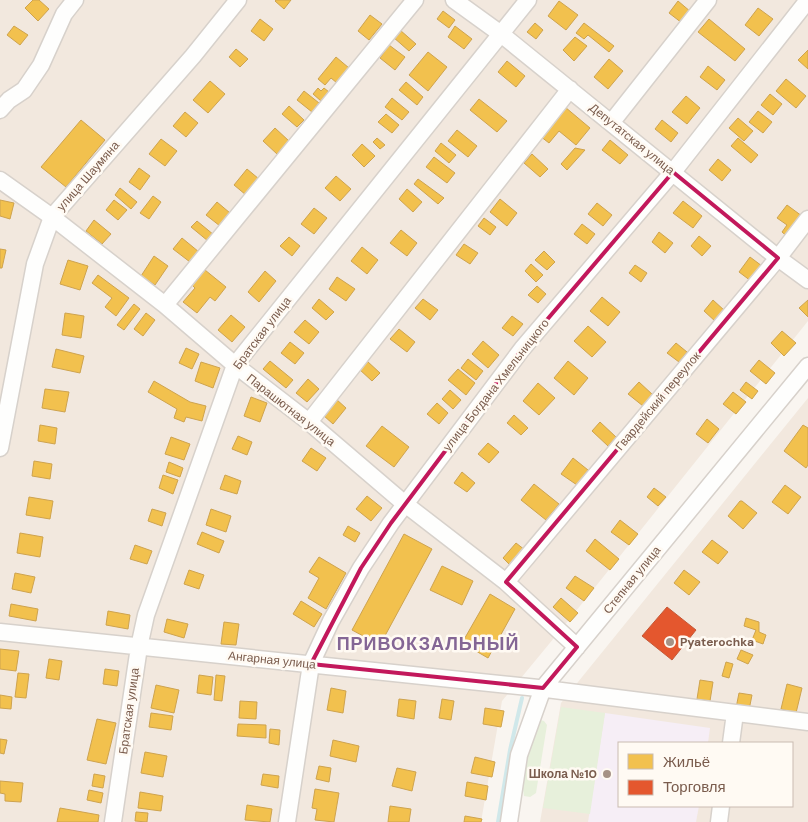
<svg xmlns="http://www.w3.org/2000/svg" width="808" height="822" font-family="'DM Sans',sans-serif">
<rect width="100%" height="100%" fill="#f9f5f0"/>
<path fill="#f2e8de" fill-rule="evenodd" d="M0,0H808V321L568,621L502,701L481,822H0Z
M808,398V822H540L561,703ZM619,743H792V806H619Z"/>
<path fill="#f6eef6" d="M605,713L710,728L708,743H619V806H699L696,822H588Z"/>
<path fill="#e7f0db" d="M561,707L605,713L590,814L543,808Z
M540,720L544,721L547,725L536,793L530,797L524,796L522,783L534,728Z"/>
<path fill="#f2c14e" stroke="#cea34e" d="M33,0H39L49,9L38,21L25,8Z
M276,0H291L284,9L275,1Z
M559,1L578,15L566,30L548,16Z
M678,1L691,12L682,23L669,13Z
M758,8L773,19L759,36L745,25Z
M443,11L455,20L449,28L437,19Z
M370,15L382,24L369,40L358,31Z
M260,19L273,29L264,41L251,31Z
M709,19L745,49L735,61L698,32Z
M535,23L543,30L536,39L527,32Z
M584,23L614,46L609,52L588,35L584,39L576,33Z
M14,26L28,35L20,45L7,35Z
M455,26L472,39L464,49L448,37Z
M400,30L416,44L409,51L393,37Z
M575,37L587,46L574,61L563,50Z
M389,45L405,57L395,70L380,58Z
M236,49L248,59L240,67L229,57Z
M808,50V69L798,60Z
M428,52L447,67L428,91L409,75Z
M336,57L349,68L337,83L331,78L325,85L318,79Z
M609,59L623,71L608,89L594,77Z
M507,61L525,76L516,87L498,72Z
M708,66L725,80L717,90L700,77Z
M786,79L806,96L796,108L776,91Z
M210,81L225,94L208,113L193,100Z
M406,82L423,97L417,105L399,90Z
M318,88L321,91L324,88L329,92L321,101L313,94Z
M304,91L319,103L312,112L297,100Z
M770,94L782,104L773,115L761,105Z
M686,96L700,108L687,124L672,112Z
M392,98L409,112L402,120L385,107Z
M479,99L507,121L497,132L470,110Z
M289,106L304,120L297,127L282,114Z
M565,107L590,128L576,145L559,131L549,143L540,136Z
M758,111L772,122L763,133L749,122Z
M185,112L198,123L186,137L173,126Z
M386,114L399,125L392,133L378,122Z
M738,118L753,131L744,141L729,128Z
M81,120L105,140L66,187L41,167Z
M662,120L678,133L671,142L655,129Z
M275,128L289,141L277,154L263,141Z
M457,130L477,146L468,157L448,141Z
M377,138L385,145L380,149L373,142Z
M738,138L758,155L751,163L731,146Z
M161,139L177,151L165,166L149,154Z
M610,140L628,155L620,164L602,150Z
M441,143L456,155L449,163L435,151Z
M362,144L375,156L364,167L352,155Z
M575,148L585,150L567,170L561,164Z
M532,154L548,169L540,177L524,163Z
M434,157L455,173L447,183L426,167Z
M718,159L731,170L722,181L709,170Z
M139,168L150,176L140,190L129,182Z
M247,169L259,179L246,195L234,185Z
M336,176L351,189L340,201L325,188Z
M418,179L444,198L438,204L414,184Z
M120,188L137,202L131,209L115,195Z
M407,189L422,202L413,212L399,199Z
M153,196L161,202L149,219L140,213Z
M500,199L517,213L507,226L490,212Z
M0,200L14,203L10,219L0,216Z
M114,200L127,210L118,220L106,210Z
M683,201L702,216L693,228L673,213Z
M217,202L230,213L220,226L206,215Z
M597,203L612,215L603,226L588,214Z
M787,205L806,219L790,239L782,232L787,225L777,218Z
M314,208L327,218L314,234L301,224Z
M484,218L496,227L490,235L478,226Z
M94,220L111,234L102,244L86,231Z
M197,221L214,235L208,241L191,227Z
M582,224L595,234L587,244L574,234Z
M401,230L417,243L407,256L390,243Z
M659,232L673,243L665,253L652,242Z
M699,236L711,246L702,256L691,246Z
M289,237L300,246L292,256L280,246Z
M182,238L199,252L190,262L173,249Z
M464,244L478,253L470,264L456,255Z
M362,247L378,260L367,274L351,261Z
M0,249L6,250L2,268H0Z
M544,251L555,262L547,270L535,260Z
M154,256L168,266L155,285L141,276Z
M750,257L762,266L751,281L739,272Z
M68,260L88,266L80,290L60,284Z
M531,264L543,275L536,282L525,271Z
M635,265L647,273L641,282L629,273Z
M205,270L226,287L215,301L210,297L197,313L183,302L195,288L192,285Z
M265,271L276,281L259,302L248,292Z
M98,275L129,298L116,316L105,307L112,298L92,283Z
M337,277L355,289L346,301L329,289Z
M537,286L546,294L538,303L528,295Z
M602,297L620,312L608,326L590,311Z
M319,299L334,312L326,320L312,308Z
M423,299L438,310L430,320L415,308Z
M713,300L725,311L716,322L704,311Z
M808,300V317L799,308Z
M134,304L140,309L124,330L117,325Z
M65,313L84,316L81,338L62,335Z
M146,313L155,320L143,336L134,329Z
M231,315L245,327L232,342L218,330Z
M512,316L523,324L513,336L502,328Z
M305,320L319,332L309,344L294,332Z
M588,326L606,342L592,357L574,341Z
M399,329L415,342L407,352L390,339Z
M782,331L796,343L784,356L771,343Z
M483,341L499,355L488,368L472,354Z
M290,342L304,353L295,364L281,353Z
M676,343L687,352L679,362L667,353Z
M186,348L199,354L192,369L179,363Z
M56,349L84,356L80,373L52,367Z
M468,359L483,371L476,380L461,368Z
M759,360L775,373L766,384L750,371Z
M270,361L293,380L286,388L263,369Z
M367,361L380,373L372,381L359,369Z
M568,361L588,378L574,395L554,378Z
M201,362L220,368L213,388L195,381Z
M458,369L475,383L466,395L448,380Z
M308,379L319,389L307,402L296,393Z
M154,381L190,402L206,406L202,421L186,417L184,422L174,418L177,409L148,392Z
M639,382L653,395L643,406L628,394Z
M746,382L758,391L752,399L740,390Z
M538,383L555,398L539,415L523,401Z
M45,389L69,392L65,412L42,408Z
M450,390L461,400L453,409L442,399Z
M733,392L746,402L736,414L723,404Z
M251,397L267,403L260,422L244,416Z
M336,399L346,408L333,424L323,415Z
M437,403L448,413L439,424L427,414Z
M514,415L528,428L521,435L507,423Z
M707,419L719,429L708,443L696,434Z
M600,422L616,437L608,446L592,431Z
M40,425L57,428L55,444L38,441Z
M803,425L808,428V465L806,468L784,451Z
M382,426L409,447L394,467L366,446Z
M238,436L252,442L247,455L232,449Z
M171,437L190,444L184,460L165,454Z
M488,443L499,452L489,463L478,454Z
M311,448L326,458L317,471L302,461Z
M573,458L588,470L577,485L561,474Z
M34,461L52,464L50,479L32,476Z
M169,462L183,468L180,477L166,472Z
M462,472L475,483L467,492L454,483Z
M163,475L178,480L173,494L159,488Z
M225,475L241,481L237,494L220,489Z
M534,484L559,504L546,520L521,500Z
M785,485L801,497L788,514L772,502Z
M654,488L666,497L658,506L647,497Z
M367,496L382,508L371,521L356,509Z
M29,497L53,501L50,519L26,515Z
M740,501H742L757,513L743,529L728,516Z
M152,509L166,513L162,526L148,521Z
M211,509L231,516L226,532L206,525Z
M620,520L638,534L629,545L611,532Z
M348,526L360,533L355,542L343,535Z
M202,532L224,541L219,553L197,544Z
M20,533L43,537L40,557L17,553Z
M404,534L432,549L380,645L352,630Z
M595,539L619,559L610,570L586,551Z
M712,540L728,552L718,564L702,552Z
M516,543L525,550L511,566L503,558Z
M135,545L152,551L147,564L130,559Z
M319,557L346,573L326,609L308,598L319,578L309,572Z
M442,566L473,581L462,605L430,590Z
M189,570L204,575L199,589L184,584Z
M684,570L700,582L689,595L674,583Z
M15,573L35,577L31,593L12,589Z
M575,576L594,588L584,601L566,588Z
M490,594L515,609L488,658L462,643Z
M561,598L578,613L570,622L553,607Z
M301,601L322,614L314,627L293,614Z
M11,604L38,609L36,621L9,616Z
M108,611L130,615L128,629L106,625Z
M746,618L759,622V632L766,635L763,644L752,640L756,630L744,626Z
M167,619L188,624L184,638L164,632Z
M224,622L239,624L236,645L221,644Z
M0,649L19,651L16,671L0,669Z
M741,650L753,655L748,664L737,659Z
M49,659L62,661L59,680L46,678Z
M726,662L733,664L729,678L722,676Z
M105,669L119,671L117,686L103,684Z
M18,673L29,674L26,698L15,697Z
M199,675L213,677L211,695L197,693Z
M216,675L225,676L222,701L214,700Z
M700,680L713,682L710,701L697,699Z
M787,684L802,688L796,713L781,709Z
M156,685L179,690L174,713L151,708Z
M331,688L346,691L343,713L327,710Z
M739,693L752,695L749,710L736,708Z
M0,695L12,697L11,709L0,708Z
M399,699L416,701L414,719L397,716Z
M442,699L454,701L451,720L439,718Z
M240,701L257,702L256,719L239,718Z
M485,708L504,711L501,727L483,724Z
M151,713L173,716L171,730L149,727Z
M97,719L116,723L106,764L87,760Z
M238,724L266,725V738L237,736Z
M270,729L280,730L279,745L269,743Z
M0,739L7,740L4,754L0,753Z
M333,740L359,746L356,762L330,756Z
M145,752L167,756L163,777L141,773Z
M475,757L495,762L492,777L471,773Z
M319,766L331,768L329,782L316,779Z
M397,768L416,772L412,791L392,786Z
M94,774L105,776L103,788L92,786Z
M263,774L279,776L278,788L261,785Z
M0,781L23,783L21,802L5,801V794L0,793Z
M467,782L488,786L486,800L465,796Z
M315,789L339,793L334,822L315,820L317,809L312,808Z
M89,790L103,793L101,803L87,800Z
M140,792L163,796L161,811L138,808Z
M247,805L272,809L270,822L245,820Z
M390,806L411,809L409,822H388Z
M60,808L99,815L98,822H57Z
M136,812L148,813L147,822L135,821Z
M465,816L482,819L481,822H464Z"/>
<path fill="#e4572e" stroke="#c45837" d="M667,607L696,630L672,660L642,636Z"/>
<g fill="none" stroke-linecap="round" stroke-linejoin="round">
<path stroke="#d0e8ea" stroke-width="4" d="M498,822L510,750L522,698"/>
<g stroke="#d7d1cb" stroke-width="19">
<path id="minor" d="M454,0L501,34L778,258L808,280
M0,110L9,100L24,90L41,65L64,14L75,0
M611,123L708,0
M0,180L52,217L165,305L235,365L309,422L405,504L506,582L577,647
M165,305L415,0
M309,422L570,89
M0,448L35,264L52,217L193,56L238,0
M506,582L778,258L808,219
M0,632L538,688L808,722
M731,743L735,713
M113,822L139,647L146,615L235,365L528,0
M287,822L311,664L331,621L361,568L391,523L522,349L673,172L808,0
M509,822L519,755L543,688L808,366
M719,822L721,806"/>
</g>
<use href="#minor" stroke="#fefefd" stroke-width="16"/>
</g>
<path fill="none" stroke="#c2185b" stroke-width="4" stroke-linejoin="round" d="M673,172L778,258L506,582L577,647L543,688L311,664L361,568L391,523L522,349Z"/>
<g fill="#a69286" stroke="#fffaf3" stroke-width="2">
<circle cx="670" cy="642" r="5"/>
<circle cx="607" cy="774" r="5"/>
</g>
<g text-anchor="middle" stroke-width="5" stroke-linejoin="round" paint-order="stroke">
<g font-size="12" fill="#7a5c4d" stroke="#fffaf3">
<text transform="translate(632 139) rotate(39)" y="4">Депутатская улица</text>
<text transform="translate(88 176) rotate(-49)" y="4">улица Шаумяна</text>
<text transform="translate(262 333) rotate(-53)" y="4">Братская улица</text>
<text transform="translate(496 385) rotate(-52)" y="4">улица Богдана Хмельницкого</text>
<text transform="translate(658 401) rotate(-50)" y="4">Гвардейский переулок</text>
<text transform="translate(291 410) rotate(38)" y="4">Парашютная улица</text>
<text transform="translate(632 580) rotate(-51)" y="4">Степная улица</text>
<text transform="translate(272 660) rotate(6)" y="4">Ангарная улица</text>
<text transform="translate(129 711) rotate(-82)" y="4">Братская улица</text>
</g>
<g font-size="12" font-weight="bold" fill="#7a5c4d" stroke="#fffaf3" text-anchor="start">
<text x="680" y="646">Pyaterochka</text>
<text x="597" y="778" text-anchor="end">Школа №10</text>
</g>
<g font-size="18" font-weight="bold" letter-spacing="1" fill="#846695" stroke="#fffaf3">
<text x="428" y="650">ПРИВОКЗАЛЬНЫЙ</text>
</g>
</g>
<rect x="618" y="742" width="175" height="65" fill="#fffaf3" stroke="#cabbb1"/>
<rect x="628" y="754" width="25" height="15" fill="#f2c14e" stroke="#cabbb1"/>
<text x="663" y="767" font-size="15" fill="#7a5c4d">Жильё</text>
<rect x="628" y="780" width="25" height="15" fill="#e4572e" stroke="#cabbb1"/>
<text x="663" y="792" font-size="15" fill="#7a5c4d">Торговля</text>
</svg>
